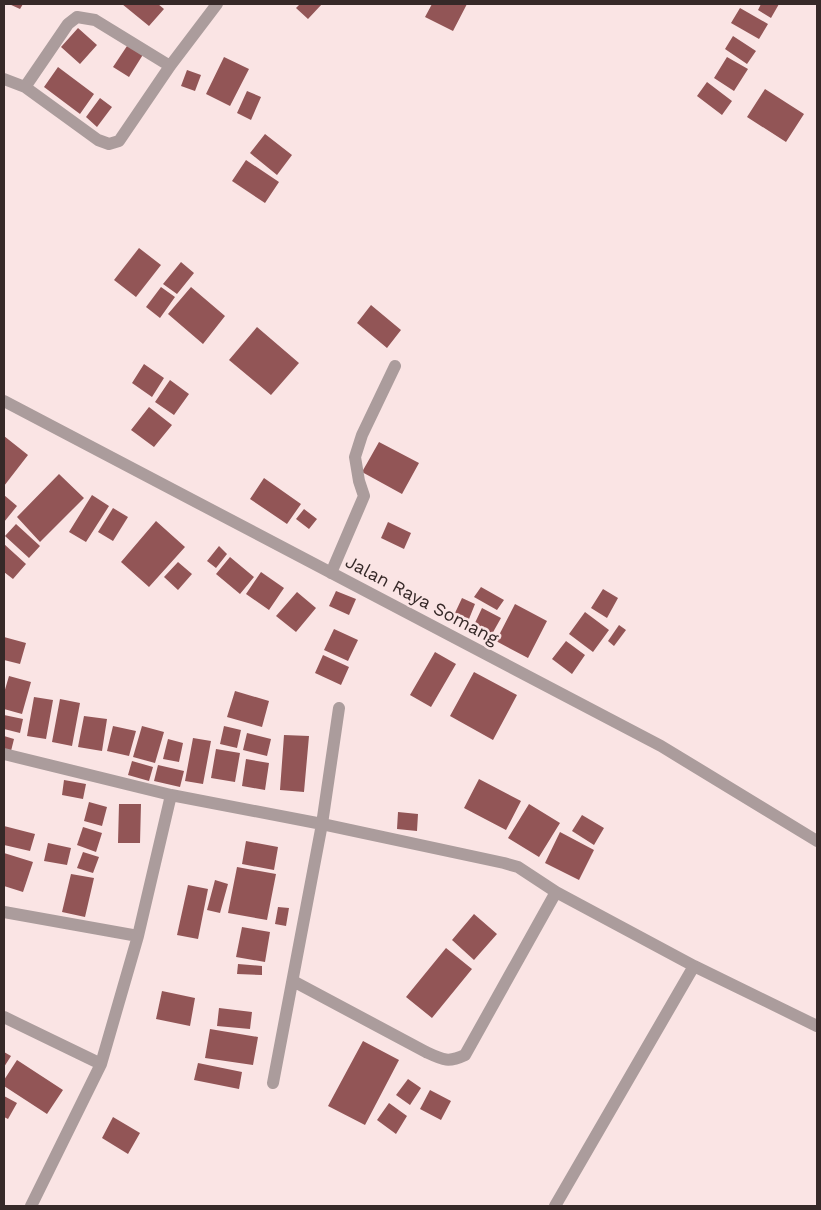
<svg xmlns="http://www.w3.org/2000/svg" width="821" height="1210" font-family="'Work Sans',sans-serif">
<rect width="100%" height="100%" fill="#fae4e4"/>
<path fill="#925556" d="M9,4H23L20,9Z
M122,4H158L164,9L149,26Z
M300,4H322L308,19L296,8Z
M432,4H467L453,31L425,17Z
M761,4H779L771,18L758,10Z
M740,8L768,24L759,39L731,23Z
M78,28L97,45L80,64L61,47Z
M733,36L756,51L747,64L725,49Z
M129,43L144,53L129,77L113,67Z
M224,57L249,69L230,106L206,94Z
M727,57L748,69L734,91L714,78Z
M58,67L94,94L80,114L44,87Z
M187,70L201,75L195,91L181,86Z
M707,82L732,101L722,115L697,96Z
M765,89L804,114L786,142L747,117Z
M247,91L261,97L251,120L237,113Z
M100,98L112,107L97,127L86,117Z
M265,134L292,155L277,175L250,153Z
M246,160L279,182L265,203L232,181Z
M139,248L161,265L136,297L114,280Z
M181,262L194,273L177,294L163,284Z
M161,287L175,297L160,318L146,307Z
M191,287L225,316L203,344L168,314Z
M371,305L401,330L387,348L357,323Z
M257,327L299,363L271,395L229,360Z
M144,364L164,378L152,397L132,383Z
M170,380L189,394L174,415L155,402Z
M149,407L172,425L154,447L131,430Z
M4,436L28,455L4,486Z
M379,442L419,463L402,494L362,472Z
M59,474L84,498L40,542L17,517Z
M264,478L301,504L287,524L250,499Z
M4,495L17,506L4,522Z
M92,495L109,506L86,542L69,532Z
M113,508L128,517L113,541L98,532Z
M304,509L317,519L309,529L296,519Z
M156,521L185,547L149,587L121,562Z
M388,522L411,533L404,549L381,538Z
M16,524L40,546L29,558L5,536Z
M4,544L26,564L13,579L4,572Z
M219,546L227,554L216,568L207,561Z
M230,557L254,577L240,594L216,574Z
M178,562L192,574L178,590L164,577Z
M261,572L284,588L269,610L246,594Z
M481,587L504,600L497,610L474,597Z
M603,589L618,598L607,618L591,608Z
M336,591L356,599L349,615L329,606Z
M297,592L316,608L296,632L276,616Z
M462,598L475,604L469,619L455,613Z
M515,604L547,621L528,658L496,641Z
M482,608L501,618L492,634L474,625Z
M585,612L609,630L593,652L569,634Z
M619,625L626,630L614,646L608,641Z
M334,629L358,640L348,661L324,650Z
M4,637L26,643L20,664L4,660Z
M566,641L585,655L572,674L552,659Z
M435,652L456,664L431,707L410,695Z
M323,655L349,667L341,685L315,673Z
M474,672L517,695L493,740L450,716Z
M9,676L31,682L22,714L4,709V693Z
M235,691L269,701L262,727L227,717Z
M34,697L53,700L46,739L27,736Z
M60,699L80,703L72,746L52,742Z
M4,715L23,719L20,733L4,729Z
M84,716L107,719L102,751L78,747Z
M113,726L136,731L129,756L107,751Z
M142,726L164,732L155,763L133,757Z
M224,726L241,730L237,748L220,744Z
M247,733L271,739L267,756L243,750Z
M284,735L309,736L304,792L280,790Z
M4,736L14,739L11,751L4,749Z
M193,738L211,741L203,784L185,781Z
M168,739L183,743L179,762L163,759Z
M216,749L240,753L235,782L211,778Z
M246,759L269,763L265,790L242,786Z
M132,761L153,767L149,781L128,775Z
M158,765L184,771L180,787L154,781Z
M479,779L521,801L506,830L464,808Z
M64,780L86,784L83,799L62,795Z
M89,802L107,807L102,826L84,821Z
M119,804H141L140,843H118Z
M529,804L560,823L539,857L508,838Z
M398,812L418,814L417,831L397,829Z
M582,815L604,828L594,845L572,831Z
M4,826L35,834L30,851L4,845Z
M83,827L102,833L96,852L77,845Z
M560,832L594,850L579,880L545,863Z
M246,841L278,847L274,870L242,864Z
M48,843L71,848L67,865L44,861Z
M83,852L99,857L93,873L77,868Z
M4,853L33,862L23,892L4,886Z
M237,867L276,874L267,920L228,913Z
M71,874L94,878L85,917L62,912Z
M215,880L228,884L220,913L207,910Z
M188,885L208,889L198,939L177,935Z
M278,907L289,908L286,926L275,924Z
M474,914L497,934L474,960L452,940Z
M242,927L270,932L265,962L236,957Z
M446,948L472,969L432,1018L406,997Z
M238,964L262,966V975L237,974Z
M162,991L195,998L190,1026L156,1019Z
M219,1008L252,1012L250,1029L217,1026Z
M210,1029L258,1037L253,1065L205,1058Z
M363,1041L399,1060L365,1125L328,1106Z
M4,1052L11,1056L4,1067Z
M17,1060L63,1090L47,1114L4,1086V1080Z
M198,1063L242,1072L239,1089L194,1080Z
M408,1079L421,1088L410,1105L396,1095Z
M430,1090L451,1101L441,1120L420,1109Z
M4,1096L17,1103L8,1119L4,1117Z
M389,1103L407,1116L396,1134L377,1120Z
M113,1117L140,1133L128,1154L102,1138Z"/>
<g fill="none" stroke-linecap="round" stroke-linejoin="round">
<path stroke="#ab9c9c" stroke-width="12" d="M4,79L25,87L98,140L109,144L119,141L170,66L217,4
M25,87L68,24L77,17L95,20L170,66
M4,401L661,746L817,841
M331,573L364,496L359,481L355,457L362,435L395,366
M4,754L171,795L322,824L504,863L518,867L556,892L694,966L817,1026
M4,912L138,936
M293,981L426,1052C443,1060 448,1063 465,1055L556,892
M4,1017L101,1064
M273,1083L322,824L339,708
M31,1206L101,1064L138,936L171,795
M555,1206L694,966"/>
</g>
<g text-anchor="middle" stroke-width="5" stroke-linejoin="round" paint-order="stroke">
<g font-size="18" fill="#362928" stroke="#fae4e4">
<text transform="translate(422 600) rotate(28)" y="6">Jalan Raya Somang</text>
</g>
</g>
<rect width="821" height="1210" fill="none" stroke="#362928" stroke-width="10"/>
</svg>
